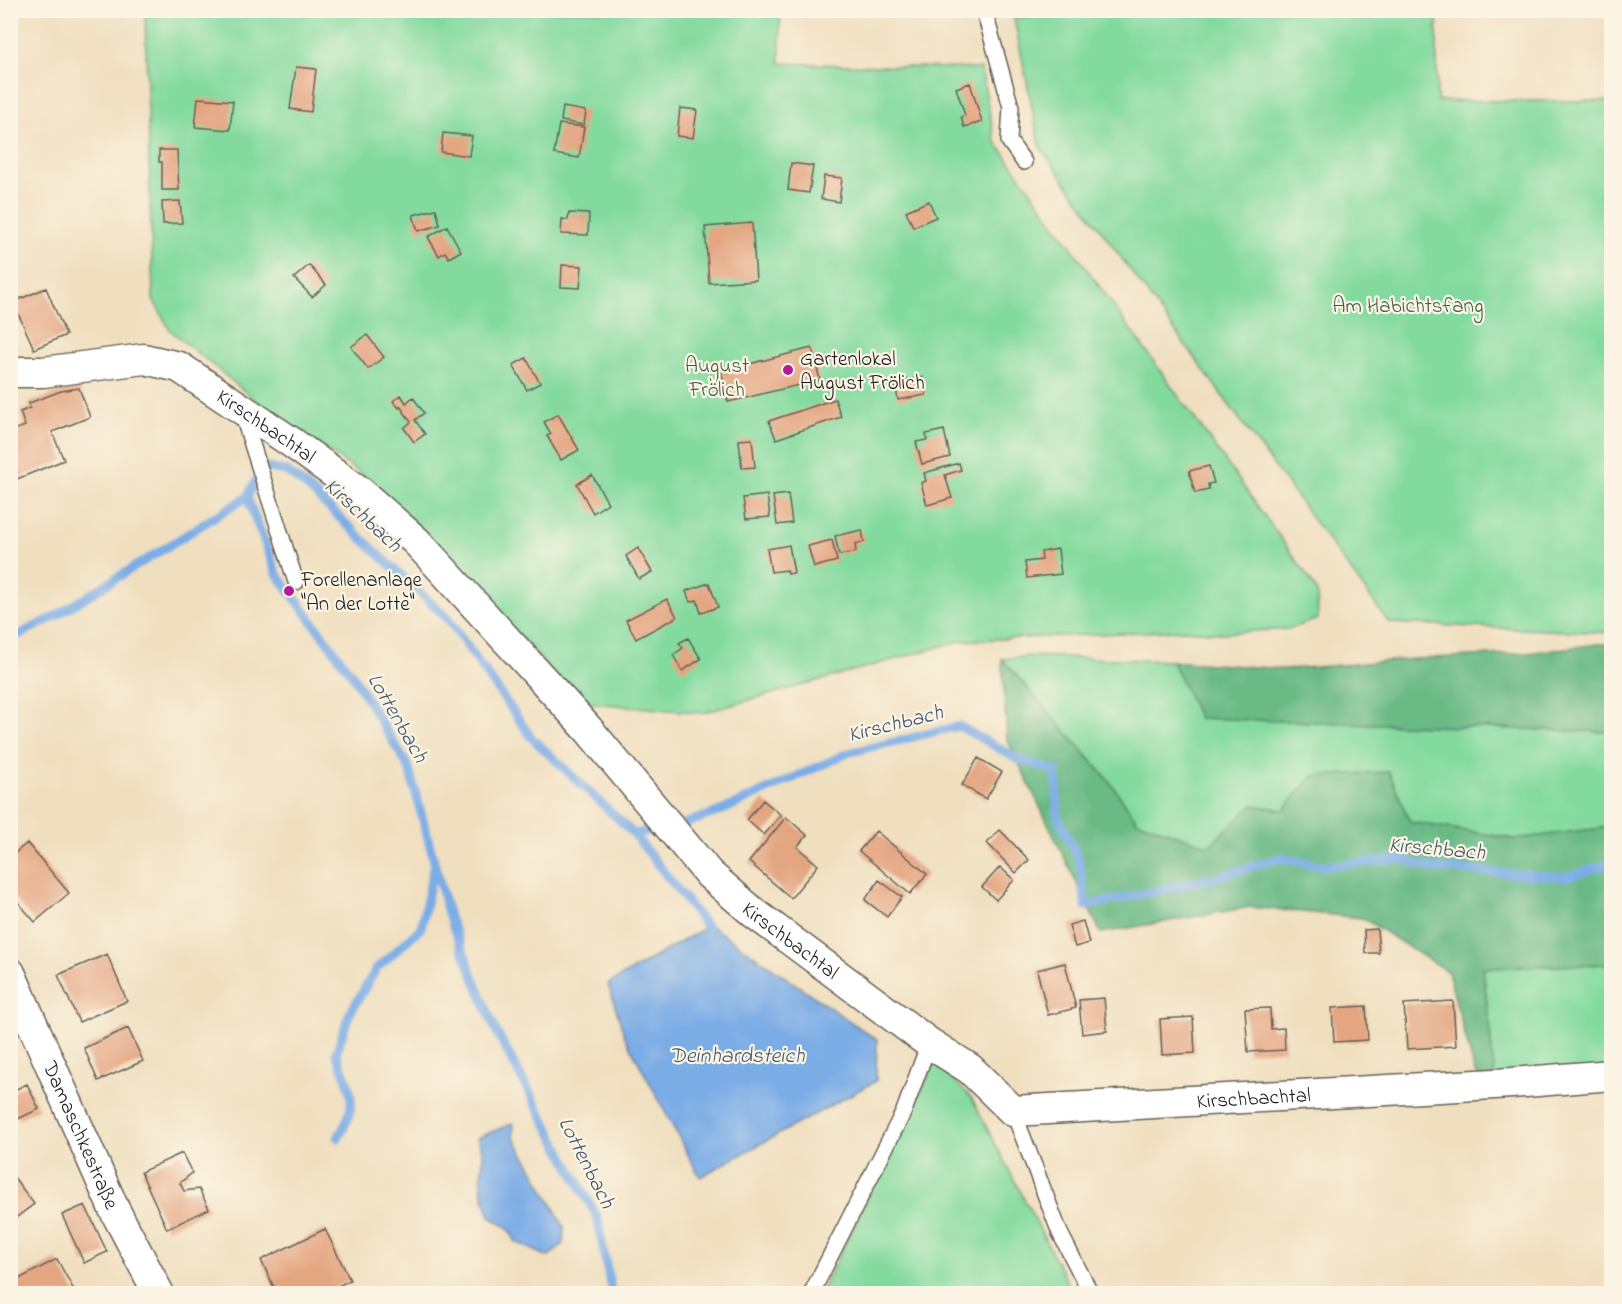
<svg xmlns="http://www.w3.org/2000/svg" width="1622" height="1304" font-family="'Indie Flower',sans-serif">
<rect width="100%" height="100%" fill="#fcf5e5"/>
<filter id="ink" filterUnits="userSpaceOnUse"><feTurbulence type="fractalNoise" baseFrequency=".0167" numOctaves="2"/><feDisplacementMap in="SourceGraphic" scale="12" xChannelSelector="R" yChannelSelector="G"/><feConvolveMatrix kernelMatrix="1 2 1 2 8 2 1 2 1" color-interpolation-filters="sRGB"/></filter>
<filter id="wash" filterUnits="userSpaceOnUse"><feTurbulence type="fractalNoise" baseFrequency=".008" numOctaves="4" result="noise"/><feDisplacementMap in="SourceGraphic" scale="24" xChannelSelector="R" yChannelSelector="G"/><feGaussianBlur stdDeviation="1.35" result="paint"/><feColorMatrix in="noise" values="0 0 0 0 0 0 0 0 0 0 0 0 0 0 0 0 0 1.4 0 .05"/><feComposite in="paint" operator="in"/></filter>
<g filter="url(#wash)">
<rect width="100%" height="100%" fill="#f0dfbf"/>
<path fill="#83da9f" stroke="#507b5e" stroke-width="1.5" d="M1062,10L1437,11V101H1611V633L1389,623L1040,147L1014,18L1061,14Z
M145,11H780V63L981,69L995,141L1305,572L1317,591L1318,619L1288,629L1222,633L1185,630L960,641L703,713L581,702L422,530L367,478L254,399L170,330L153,299Z
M1029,656L1172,661L1200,718L1611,732V827L1515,839L1410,822L1388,772L1313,776L1284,810L1253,805L1209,847L1137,821L1110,782L1002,659Z
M1611,964V1081L1496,1089L1483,968Z
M935,1063L971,1097L1073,1293L820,1294Z"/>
<path fill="#6aba86" stroke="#436b51" stroke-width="1.5" d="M1598,644H1611V732L1199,718L1172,661L1283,669L1303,668L1415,659L1528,653Z
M1002,659L1110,782L1137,821L1209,846L1253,805L1284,810L1313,776L1389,772L1410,822L1515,839L1611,827V964L1483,968L1496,1089L1475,1073L1448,972L1363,918L1250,907L1101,933L1007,739Z"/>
<path fill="#7aace6" stroke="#4b6481" stroke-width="1.5" d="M710,925L877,1040L876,1081L700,1177L625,1037L608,984Z
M514,1123L513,1136L533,1169L564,1227L563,1244L548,1257L516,1242L507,1227L490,1217C487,1207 482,1195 481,1185C480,1165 488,1158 477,1138Z"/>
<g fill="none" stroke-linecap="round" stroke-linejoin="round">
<path stroke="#7aace6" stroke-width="9" d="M247,497L263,467L286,471L307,487L448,619L531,737L634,834L707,927
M10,639L54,617L247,497L277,574L353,676L409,768L449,917L495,1029L597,1217L612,1294
M634,834L687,823L723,810L848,753L959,726L1018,759L1056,771L1058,818L1079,859L1086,906L1214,878L1280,858L1325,866L1401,859L1431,868L1566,877L1612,863
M338,1138C361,1101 350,1089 336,1053L349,1015L376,969L421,928L434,865"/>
</g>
<g id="blocks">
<path fill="#e4a581" d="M296,67L316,69L311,112L290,109Z
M970,83L982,122L964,127L961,117L965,115L956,88Z
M198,98L233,101L230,130L195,127Z
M563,107L586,111L584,125L561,121Z
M680,108L697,110L693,138L677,136Z
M559,124L584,127L579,158L554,154Z
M443,133L472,136L469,156L441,152Z
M159,150H177L179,190H162V162H159Z
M791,163L813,166L809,193L788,190Z
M824,176L842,178L839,202L821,199Z
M180,201L182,223L163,224L162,202Z
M929,201L936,217L913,227L906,211Z
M436,209L440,225L418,231L413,215Z
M569,213L589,214L588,235L561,234L562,219L568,220Z
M752,223L756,280L709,283L705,227Z
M447,226L461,251L449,258L445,252L439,256L428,237Z
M309,265L326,285L312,297L294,278Z
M562,265L582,266L580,288L561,287Z
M46,288L66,335L34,349L13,302Z
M367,335L384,357L368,369L351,347Z
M812,348L820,380L728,402L721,371Z
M526,358L540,383L527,390L513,365Z
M923,377L926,395L898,400L895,382Z
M79,388L90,417L52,432L64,460L17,479L13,469H10V431L25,426L20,412L30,408L29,403L61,391Z
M401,395L406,403L413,397L424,413L415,420L425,434L414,442L404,428L411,422L400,406L399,408L393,401Z
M835,399L841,417L776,439L769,421Z
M558,414L579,450L561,460L547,436L551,434L544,422Z
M944,430L950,457L922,464L916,442L927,440L926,434Z
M752,439L755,467L742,468L739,440Z
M959,463L961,470L945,475L952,498L927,505L921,483L926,481L924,473Z
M1209,466L1214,483L1208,484L1209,490L1195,493L1189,471Z
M592,475L608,503L593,513L577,484Z
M788,494L792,523L777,525L773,496Z
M767,495L770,517L746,519L743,498Z
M862,530L864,542L855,544L856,552L839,555L835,536Z
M832,540L837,561L814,567L808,546Z
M789,545L794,573L788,574L787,570L771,572L767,549Z
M638,548L652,572L639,579L626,556Z
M1058,549L1061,574L1027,578L1025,562L1042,560L1041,552Z
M709,583L718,607L701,613L697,600L690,602L686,591Z
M667,599L677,617L636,639L626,620Z
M688,638L701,659L682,671L673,655L683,648L679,643Z
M978,758L1002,772L986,799L962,785Z
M763,800L781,815L764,835L747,820Z
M786,817L807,835L797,847L818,865L791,898L749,862Z
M1000,830L1029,860L1016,873L987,843Z
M876,831L927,874L910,894L859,851Z
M27,843L69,893L35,922L10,893V857Z
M1000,867L1014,880L996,900L982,887Z
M879,880L902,897L887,917L865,900Z
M1083,921L1089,943L1075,947L1069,925Z
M1377,929L1379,953H1365L1364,930Z
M107,954L127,1001L79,1022L58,975Z
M1065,963L1076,1008L1048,1015L1037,970Z
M1104,998L1107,1031L1082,1034L1079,1000Z
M1453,1001L1456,1046L1407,1049L1404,1004Z
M1366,1006L1368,1040L1334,1042L1332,1008Z
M1270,1008L1271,1029L1284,1028L1285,1050L1248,1052L1245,1009Z
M1193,1017L1195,1053L1162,1055L1160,1019Z
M128,1028L143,1061L98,1081L84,1048Z
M27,1084L39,1109L18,1119L10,1103V1092Z
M182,1153L192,1173L180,1183L184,1191L199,1189L209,1209L167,1229L141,1172Z
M10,1172L34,1204L10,1222Z
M85,1205L107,1252L84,1263L62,1215Z
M325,1229L350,1280L323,1294H277L261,1260Z
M57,1259L76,1294H20L13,1282Z"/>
</g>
</g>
<g filter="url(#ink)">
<use href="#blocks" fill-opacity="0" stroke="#666055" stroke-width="1.5"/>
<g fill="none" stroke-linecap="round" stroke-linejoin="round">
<g stroke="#666055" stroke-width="18">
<path id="lane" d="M984,10L1011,107L1009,141L1024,162
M242,413L296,582
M1013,1111L1060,1233L1091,1294
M811,1294L904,1111L929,1043"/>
</g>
<g stroke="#666055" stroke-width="33">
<g id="street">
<path id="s1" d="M10,372H43L144,359L179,367L291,442L359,491L416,541L441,568L588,729L709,874L754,913L929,1043L970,1069L1013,1111L1512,1083L1612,1075"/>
<path id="s2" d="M10,973L114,1209L159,1294"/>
</g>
</g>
<use href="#lane" stroke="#fff" stroke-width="15"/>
<use href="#street" stroke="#fff" stroke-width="30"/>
</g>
</g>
<g fill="#b5179e" stroke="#fcf5e5" stroke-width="2">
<circle cx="788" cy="370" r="6"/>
<circle cx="289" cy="591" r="6"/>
</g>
<g text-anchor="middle" stroke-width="4.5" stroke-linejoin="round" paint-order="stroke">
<g font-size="21" fill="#405e4a" stroke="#fcf5e5">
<text x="1408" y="312">Am Habichtsfang</text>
<text x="717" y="372">August<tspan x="717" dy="24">Frölich</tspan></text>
</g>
<g font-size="21" fill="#1c1c1c" stroke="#fcf5e5" text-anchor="start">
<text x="800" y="365">Gartenlokal<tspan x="800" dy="24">August Frölich</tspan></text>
<text x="301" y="586">Forellenanlage<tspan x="301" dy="24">"An der Lotte"</tspan></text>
</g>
<g font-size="21" fill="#1c1c1c" stroke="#fcf5e5">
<text dy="7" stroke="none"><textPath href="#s1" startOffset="276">Kirschbachtal</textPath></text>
<text dy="7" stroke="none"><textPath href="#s1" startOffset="1014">Kirschbachtal</textPath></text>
<text dy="7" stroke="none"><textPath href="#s1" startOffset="1536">Kirschbachtal</textPath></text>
<text dy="7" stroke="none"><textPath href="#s2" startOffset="177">Damaschkestraße</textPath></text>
</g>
<g font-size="22" font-style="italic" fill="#42566d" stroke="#fcf5e5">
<text transform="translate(364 514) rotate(43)" y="8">Kirschbach</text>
<text transform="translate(399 717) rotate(60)" y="8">Lottenbach</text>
<text transform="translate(895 722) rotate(-14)" y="8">Kirschbach</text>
<text transform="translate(1437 847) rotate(5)" y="8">Kirschbach</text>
<text x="737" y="1062">Deinhardsteich</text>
<text transform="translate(588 1162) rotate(63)" y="8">Lottenbach</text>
</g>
</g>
<rect width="1622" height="1304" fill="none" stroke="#fcf5e5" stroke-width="36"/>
</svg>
